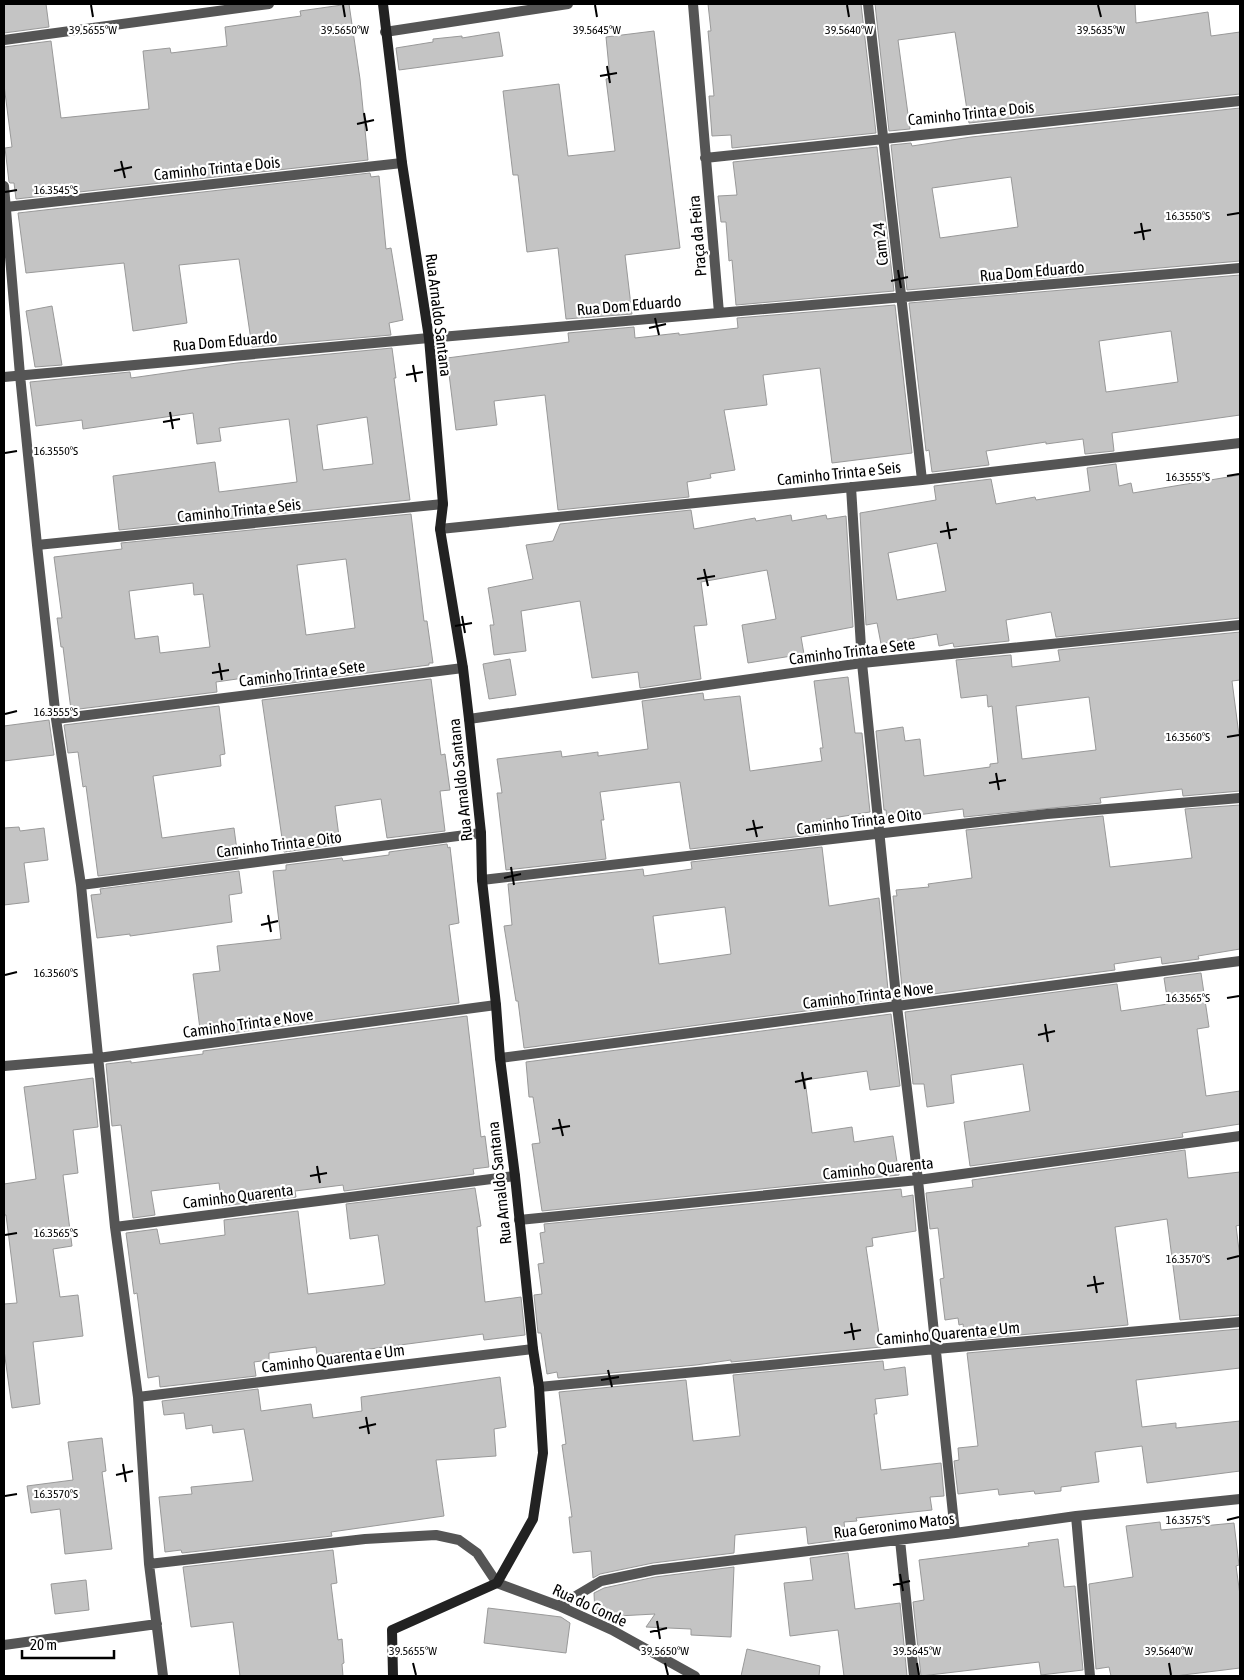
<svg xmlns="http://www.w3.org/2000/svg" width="1244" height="1680" font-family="'Asap Condensed',sans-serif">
<rect width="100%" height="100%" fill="#fff"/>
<path fill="#c4c4c4" stroke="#999" fill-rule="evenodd" d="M4,4H46L49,27L4,33Z
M349,4L360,79L368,160L16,199L14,183H10L9,182L5,148L12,147L4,85V47L51,41L61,118L149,109L143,51L170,48L171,53L227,46L225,27L301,16L300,11Z
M708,4H861L876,133L732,148L731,135L712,136L709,96H714L708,31H711Z
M875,4H1135L1136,23L1208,12L1211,36L1240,32V94L969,123L955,32L898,40L910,129L889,131Z
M654,31L680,248L625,255L632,314L566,319L558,248L527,252L518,175H513L503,91L559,84L568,156L615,151L606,79L610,78L606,37Z
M499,32L503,56L399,70L396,48L433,42V39L462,36V38Z
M1240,108V261L907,290L891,145L911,143L912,146L971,137ZM1011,177L1018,227L940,238L932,188Z
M877,147L894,291L736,305L732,260L729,261L726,222H721L718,196L737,195L733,162Z
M370,173L371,177L379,176L386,249L391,248L403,320L389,323L391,335L252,347L239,259L179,265L187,323L133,331L124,263L26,273L18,213Z
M1240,275V415L1112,433L1114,451L1085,454L1083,439L1046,444V442L986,451L989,465L932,472L929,450L926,451L909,303ZM1171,331L1178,382L1106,392L1099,341Z
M895,305L912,453L832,463L820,368L763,375L767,405L724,410L735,470L710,474L711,478L687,482L689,497L558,510L545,395L494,401L497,425L456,430L447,358L569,342L568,333L634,327L635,338L679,333V335L738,328L737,318Z
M52,306L62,365L35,367L26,311Z
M392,348L396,378H394L410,500L119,530L113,476L215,462L219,492L297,482L289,419L219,428L221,441L197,444L193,413L83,429L82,420L36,426L30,382L130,372L131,378L237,363ZM367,417L373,464L323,470L317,425Z
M1116,464L1119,486L1131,483L1133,493L1240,475V618L1056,637L1051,612L1006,620L1009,641L954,647L953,643L939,646L937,634L881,644L877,623L866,625L860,513L936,500L934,486L991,479L996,504L1035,497L1036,500L1090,491L1087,468ZM937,543L946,591L897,600L888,553Z
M691,510L694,529L755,518L756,521L791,515L792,521L826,515L827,519L846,516L853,627L801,637L804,654L748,663L742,625L776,619L767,570L701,582L707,625L694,626L701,679L640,688L638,672L592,678L580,601L521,611L526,651L494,655L490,625H494L488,588L533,579L526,545L553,541L560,524Z
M411,514L424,621H427L433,663H429V665L260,687L258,676L216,682L217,692L71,710L63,647H61L57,618H62L54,557L122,549L121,543ZM346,559L355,628L306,635L297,565ZM193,583L194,595L203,594L210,647L160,653L158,636L135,639L129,591Z
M1240,632V680L1232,681L1240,743V791L1183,796L1182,789L1100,798L1101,803L964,817L963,809L887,819L886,810H884L876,731L903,727L905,741L920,739L924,776L990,767V764L998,763L992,706L988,707L987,695L961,698L956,660L1011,655L1012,667L1060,661L1058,650ZM1089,697L1096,750L1022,759L1016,706Z
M510,659L516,695L489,699L483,664Z
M848,677L855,733H862L870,812L820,820V834L690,849L680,782L600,792L604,820H601L606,859L506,870L497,793H502L497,759L561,751L562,757L598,752V756L648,749L642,701L703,693L704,700L740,696L750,771L822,761L820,748H823L814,681Z
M431,679L441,755L445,754L450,790L440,791L445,831L387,838L381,799L335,806L340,844L284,852L262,700Z
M219,706L225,754L220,755L221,766L153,776L162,838L234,828L238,858L98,876L86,786L83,787L78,752L68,753L64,725Z
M49,720L54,755L4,761V726Z
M1240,805V949L1198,956L1199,959L1162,964L1161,957L1114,964L1115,970L903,998L893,896H897L896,890L929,887L928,884L972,878L966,830L1103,816L1110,867L1192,858L1185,809Z
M19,827L20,831L44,828L48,860L24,863L29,902L4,905V828Z
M447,844L448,848L450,847L459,923L449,925L459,1003L201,1037L193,974L220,971L217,946L281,939L273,871L286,870V865L342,858L343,861L389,855V852Z
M822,847L829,906L879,898L889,1000L524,1048L518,1001H516L504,926L512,925L508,884L643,869L644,876L692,869L691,862ZM725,907L731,954L659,964L653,916Z
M239,871L242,893L229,895L232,922L130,936V934L97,938L91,895L101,894L100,889Z
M1201,973L1209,1027L1197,1029L1206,1096L1240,1091V1124L1182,1133L1183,1137L970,1166L964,1122L1030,1111L1023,1064L951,1075L954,1103L927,1107L924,1084H913L905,1012L1117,984L1121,1011L1168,1004L1164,978Z
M891,1014L900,1086L870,1090L867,1071L805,1080L812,1133L852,1127L854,1142L893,1136L899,1175L542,1211L532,1144L540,1143L533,1097H529L526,1062Z
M467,1016L481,1137L485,1136L489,1167L473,1169L474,1174L344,1191L343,1185L295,1191L296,1197L222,1206L219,1183L151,1191L155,1215L133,1218L121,1125L112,1126L106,1064L131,1061V1063L203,1054V1051Z
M93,1078L98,1127L73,1130L78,1173L63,1175L72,1246L53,1249L60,1297L78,1295L83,1336L33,1342L40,1404L12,1408L4,1350V1304L17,1303L6,1215H4V1184L36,1179L24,1087Z
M1185,1150L1188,1178L1240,1172V1225L1236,1226L1240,1258V1315L1180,1320L1167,1219L1115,1227L1128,1325L965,1340L963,1324L959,1325L958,1318L945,1320L940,1279L944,1278L938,1228L930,1229L926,1193L973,1187L972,1180Z
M475,1188L481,1226L477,1227L485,1302L521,1297L525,1335L484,1340L483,1334L317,1356L316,1347L269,1353V1360L254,1362L256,1376L160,1387L159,1376L148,1378L137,1293L134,1294L126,1233L157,1229L160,1244L225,1235L224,1220L298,1211L308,1294L383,1285L385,1284L378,1235L350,1239L346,1204Z
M901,1189L902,1197L913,1195L916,1231L872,1238L873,1246L866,1247L881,1347L731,1362V1360L696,1365L558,1378L557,1372L547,1374L541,1333H538L534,1295L542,1294L538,1264L544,1263L540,1233L545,1232L544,1224Z
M1240,1329V1368L1136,1380L1142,1427L1176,1423V1428L1240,1421V1471L1147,1483L1142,1446L1095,1452L1099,1482L1061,1487V1491L1035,1494L1034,1491L999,1495L998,1489L958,1494L954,1461L959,1460L958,1448L978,1446L967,1353Z
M883,1361L884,1370L905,1367L908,1395L875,1399L877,1414H874L881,1470L941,1463L944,1496L930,1497L932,1510L856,1518L857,1521L844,1522L846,1539L808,1544L806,1527L735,1535L734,1553L653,1563L600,1574L593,1578L591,1551L573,1553L569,1517H572L562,1445L566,1444L559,1392L686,1380L693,1441L740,1436L733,1375Z
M500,1377L506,1427L494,1429L496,1456L436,1460L444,1516L331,1532L332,1536L182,1553L181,1550L165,1552L159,1497L192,1494L191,1487L253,1481L244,1429L213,1433L212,1425L186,1429L184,1413L164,1415L162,1401L258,1389L261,1411L311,1404L313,1418L362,1411L361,1397Z
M102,1438L106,1471L102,1472L112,1549L65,1554L60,1509L31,1513L27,1486L73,1480L68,1442Z
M1160,1522L1161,1530L1234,1523L1239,1565L1236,1566L1240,1595V1668L1175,1676H1111L1109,1667L1096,1669L1089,1584L1133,1577L1126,1526Z
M1058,1539L1064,1587L1075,1586L1083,1670L1041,1675L1039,1662L921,1676L913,1602L924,1600L919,1560L1029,1546L1028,1543Z
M333,1550L337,1583L331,1584L338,1640L342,1639L344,1663L342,1664L343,1676H240L233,1622L191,1627L183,1567Z
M848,1553L855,1609L900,1603L907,1676H844L838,1630L790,1636L784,1583L813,1580L810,1558Z
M734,1567L731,1637L691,1635V1629L646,1627L655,1614L599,1617L595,1615L594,1593L604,1588L655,1577Z
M86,1580L89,1610L55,1614L51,1584Z
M488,1608L561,1617L570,1623L566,1653L484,1643Z
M747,1649L820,1666L819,1676H741Z"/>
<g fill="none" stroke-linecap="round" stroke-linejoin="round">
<path stroke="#555" stroke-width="10" d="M693,4L719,313
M868,4L922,480
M385,32L568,4
M4,40L269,4
M705,158L1240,101
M4,186L20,375L37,545L56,719L81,885L115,1227L138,1397L149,1564L163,1676
M6,207L402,163
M4,377L429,338L1240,268
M851,487L862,663L897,1006L918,1180L955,1533
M440,529L922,480L1240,443
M37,545L443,504
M56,719L463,668
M469,719L862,663L1240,625
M482,880L1047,814L1240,798
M81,885L481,833
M500,1058L1240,961
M4,1066L98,1058L496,1005
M519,1220L918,1180L1240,1136
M115,1227L515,1176
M539,1387L936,1349L1240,1322
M138,1397L533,1349
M1076,1516L1090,1676
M900,1540L914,1676
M149,1564L365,1539L436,1535L459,1540L477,1553L497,1583L559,1606L612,1630L695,1676
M559,1606L601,1581L654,1570L955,1533L1076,1516L1240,1499
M4,1645L157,1624"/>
<path stroke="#222" stroke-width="10" d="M383,4L402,163L429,338L443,504L440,529L463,668L469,719L481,833L482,880L496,1005L500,1058L515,1176L533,1349L539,1387L543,1453L533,1519L497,1583L392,1630L393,1676"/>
</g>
<path fill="none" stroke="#000" stroke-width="2" d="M91,5L93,17M343,5L345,17M595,5L597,17M847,5L849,17M1098,5L1101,17M607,66L610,83M600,76L617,73M364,113L367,131M357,124L374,120M121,161L125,178M114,171L132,167M5,192L17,190M1227,215L1239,213M1141,223L1144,240M1134,233L1151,230M898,270L901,288M891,281L908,277M655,318L659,335M649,328L666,324M413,365L416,382M406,375L423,372M170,412L173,429M163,422L180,419M5,453L17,451M1227,476L1239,474M947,522L950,539M940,532L957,529M704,569L708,586M697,579L715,576M462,616L465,633M455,626L472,623M219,663L222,680M212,673L229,670M5,714L17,711M1227,737L1239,735M996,773L999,790M989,783L1006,780M753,820L757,837M746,830L763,827M511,867L514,885M504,878L521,874M268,915L271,932M261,925L278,921M5,975L17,972M1227,998L1239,996M1045,1024L1048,1042M1038,1035L1055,1031M802,1072L805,1089M795,1082L812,1078M559,1119L563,1136M552,1129L570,1126M317,1166L320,1183M310,1176L327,1173M5,1235L17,1233M1227,1259L1239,1256M1094,1276L1097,1293M1087,1286L1104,1283M851,1323L854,1340M844,1333L861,1330M608,1370L612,1387M601,1380L619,1377M366,1417L369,1434M359,1428L376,1424M123,1464L126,1482M116,1475L133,1471M5,1496L17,1494M1227,1520L1239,1517M900,1574L903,1591M893,1585L910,1581M657,1621L660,1639M650,1632L667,1628M413,1663L416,1675M665,1663L668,1675M917,1663L919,1675M1169,1663L1171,1675"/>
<g text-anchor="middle" stroke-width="4.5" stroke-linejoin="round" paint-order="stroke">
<g font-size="16" fill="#000" stroke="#fff">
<text transform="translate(971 113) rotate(-6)" y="6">Caminho Trinta e Dois</text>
<text transform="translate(217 168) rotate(-6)" y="6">Caminho Trinta e Dois</text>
<text transform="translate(697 236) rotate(-95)" y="6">Praça da Feira</text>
<text transform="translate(880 244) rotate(-96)" y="6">Cam 24</text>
<text transform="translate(1032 271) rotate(-5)" y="6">Rua Dom Eduardo</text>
<text transform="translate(629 305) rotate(-5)" y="6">Rua Dom Eduardo</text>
<text transform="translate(439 315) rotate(83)" y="6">Rua Arnaldo Santana</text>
<text transform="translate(225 341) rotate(-5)" y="6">Rua Dom Eduardo</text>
<text transform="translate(839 473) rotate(-6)" y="6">Caminho Trinta e Seis</text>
<text transform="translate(239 510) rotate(-6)" y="6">Caminho Trinta e Seis</text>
<text transform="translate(852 651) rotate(-7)" y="6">Caminho Trinta e Sete</text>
<text transform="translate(302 673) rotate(-7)" y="6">Caminho Trinta e Sete</text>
<text transform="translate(460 780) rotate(-96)" y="6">Rua Arnaldo Santana</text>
<text transform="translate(859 821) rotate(-7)" y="6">Caminho Trinta e Oito</text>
<text transform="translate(279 844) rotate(-7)" y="6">Caminho Trinta e Oito</text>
<text transform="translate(868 995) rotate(-7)" y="6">Caminho Trinta e Nove</text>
<text transform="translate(248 1023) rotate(-8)" y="6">Caminho Trinta e Nove</text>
<text transform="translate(878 1168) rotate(-6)" y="6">Caminho Quarenta</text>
<text transform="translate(499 1183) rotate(-96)" y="6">Rua Arnaldo Santana</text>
<text transform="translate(238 1196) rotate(-7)" y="6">Caminho Quarenta</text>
<text transform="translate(948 1333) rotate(-5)" y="6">Caminho Quarenta e Um</text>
<text transform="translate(333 1358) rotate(-7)" y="6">Caminho Quarenta e Um</text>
<text transform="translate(894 1525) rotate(-7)" y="6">Rua Geronimo Matos</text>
<text transform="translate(590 1605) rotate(25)" y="6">Rua do Conde</text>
</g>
</g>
<g font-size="12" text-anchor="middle" fill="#000" stroke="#fff" stroke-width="4.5" stroke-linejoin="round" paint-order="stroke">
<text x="1101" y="34">39.5635°W</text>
<text x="93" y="34">39.5655°W</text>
<text x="345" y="34">39.5650°W</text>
<text x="597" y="34">39.5645°W</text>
<text x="849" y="34">39.5640°W</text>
<text x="56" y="194">16.3545°S</text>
<text x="1188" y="220">16.3550°S</text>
<text x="56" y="455">16.3550°S</text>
<text x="1188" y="481">16.3555°S</text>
<text x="56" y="716">16.3555°S</text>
<text x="1188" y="741">16.3560°S</text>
<text x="56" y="977">16.3560°S</text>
<text x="1188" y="1002">16.3565°S</text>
<text x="56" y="1237">16.3565°S</text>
<text x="1188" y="1263">16.3570°S</text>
<text x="56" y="1498">16.3570°S</text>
<text x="1188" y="1524">16.3575°S</text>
<text x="413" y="1655">39.5655°W</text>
<text x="665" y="1655">39.5650°W</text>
<text x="917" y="1655">39.5645°W</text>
<text x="1169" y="1655">39.5640°W</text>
</g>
<rect width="1244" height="1680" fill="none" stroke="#000000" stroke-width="10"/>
<path d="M22 1650v8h92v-8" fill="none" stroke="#000000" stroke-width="2.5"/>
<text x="30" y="1650" font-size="15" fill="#000000" stroke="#ffffff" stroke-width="4" paint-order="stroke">20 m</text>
</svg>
